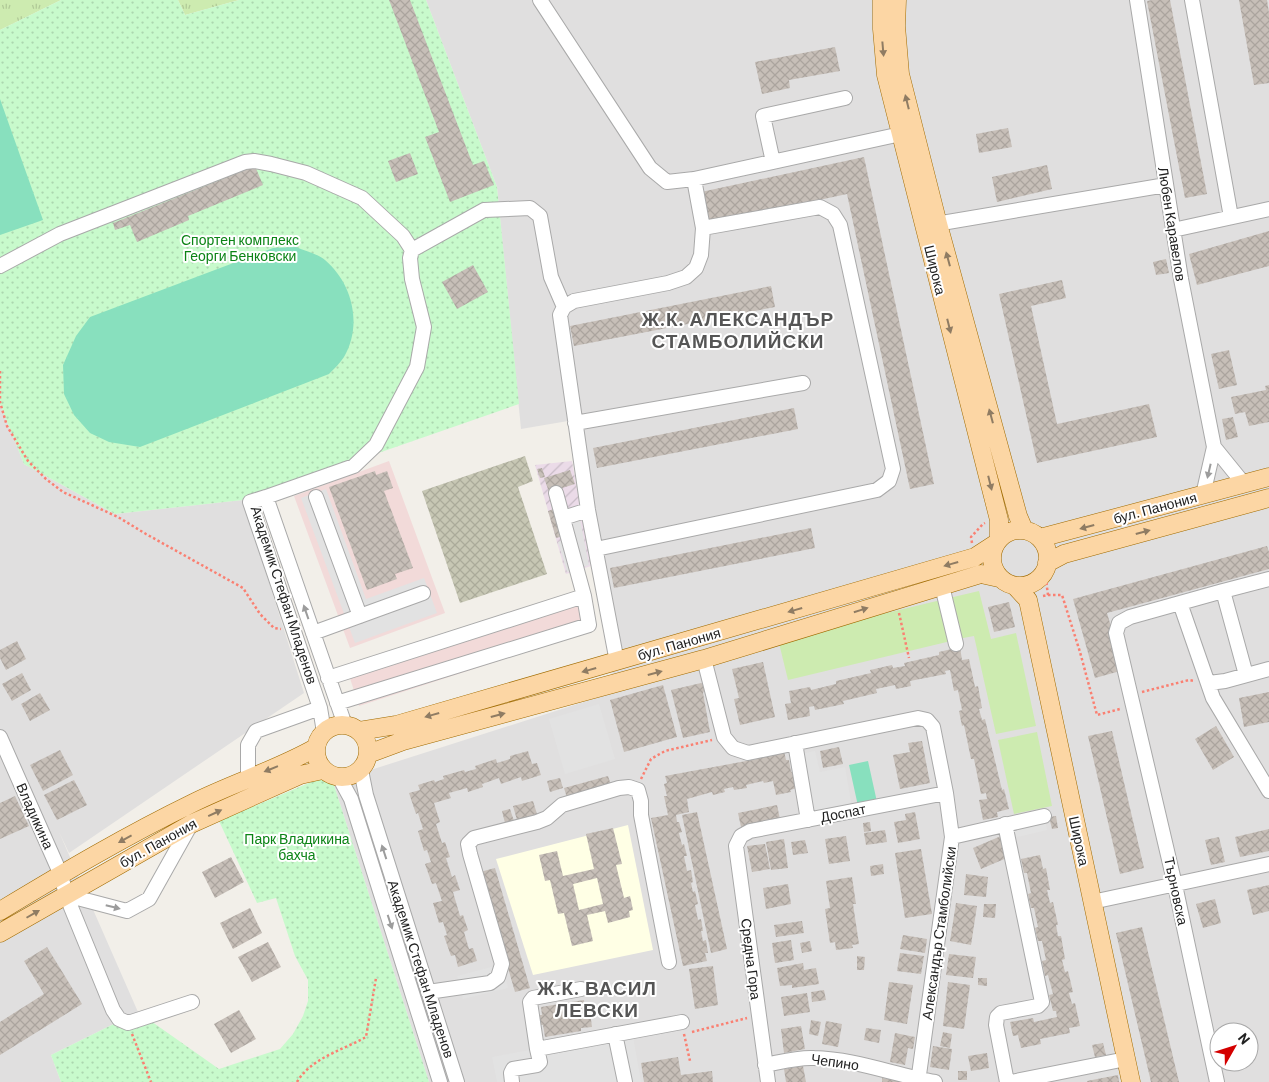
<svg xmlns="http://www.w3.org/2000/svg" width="1269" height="1082" font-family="Barlow,sans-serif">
<defs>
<pattern id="industrial-furrows" width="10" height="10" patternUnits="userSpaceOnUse" patternTransform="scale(1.25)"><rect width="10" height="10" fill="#ebdbe8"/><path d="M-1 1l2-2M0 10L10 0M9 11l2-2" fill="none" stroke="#c9bcc7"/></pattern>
<pattern id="construction-cross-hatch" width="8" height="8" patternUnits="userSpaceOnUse" patternTransform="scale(1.25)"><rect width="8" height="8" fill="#c7c7b4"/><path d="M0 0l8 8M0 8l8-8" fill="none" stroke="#abab9a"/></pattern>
<pattern id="grass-tufts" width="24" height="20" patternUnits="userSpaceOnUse" patternTransform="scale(1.25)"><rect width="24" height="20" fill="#cdebb0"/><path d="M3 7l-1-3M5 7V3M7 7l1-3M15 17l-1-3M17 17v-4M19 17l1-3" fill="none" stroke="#b0c997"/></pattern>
<pattern id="park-dots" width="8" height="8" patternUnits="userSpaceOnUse" patternTransform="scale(1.25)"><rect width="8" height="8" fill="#c8facc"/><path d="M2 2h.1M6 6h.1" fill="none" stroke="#acd6af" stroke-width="1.8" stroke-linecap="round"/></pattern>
<pattern id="building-cross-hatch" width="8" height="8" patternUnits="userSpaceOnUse" patternTransform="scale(1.25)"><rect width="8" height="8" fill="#c7bfb8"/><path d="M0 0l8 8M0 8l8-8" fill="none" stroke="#aba49e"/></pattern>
</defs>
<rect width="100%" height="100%" fill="#f2efe9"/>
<path fill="#e0dfdf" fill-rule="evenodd" d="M426,0H1269V1082H429L333,782L615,692L568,421L521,429L497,187ZM1219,1032H1249V1062H1219Z
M0,404L24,464L115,514L243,500L304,693L69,853L59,832L138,1012L51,1055L61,1082H0Z"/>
<path fill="#f2dad9" d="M389,461L445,613L350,648L294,496Z
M585,588L594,630L359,706L346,666Z"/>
<path fill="url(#industrial-furrows)" d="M572,461L591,566L566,574L535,465Z"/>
<path fill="#ffffe5" d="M628,825L653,950L533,975L496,859Z"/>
<path fill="url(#construction-cross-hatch)" d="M525,456L533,481L518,487L547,574L460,603L422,491Z"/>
<path fill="url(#grass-tufts)" d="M0,0H61L0,30Z
M178,0H239L185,15Z"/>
<path fill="url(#park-dots)" d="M61,0H178L185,15L239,0H426L497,187L519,404L243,500L115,514L24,464L0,404V30Z
M323,777L333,782L429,1082H61L51,1055L138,1012L219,1069L280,1049L293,1034L303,1016L308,1001V980L295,956L276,898L257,903L219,821Z"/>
<path fill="#cdebb0" d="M979,591L991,639L1016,633L1036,726L996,734L974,636L958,639L949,598Z
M941,600L951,641L788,680L778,639Z
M1037,732L1052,806L1014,814L998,740Z"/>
<path fill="#88e0be" d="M0,99L43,220L0,235Z
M296,247C305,251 318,254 325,260C352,283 363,324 344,357C340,363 334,369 329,374L140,447L109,442L90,433L74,415L64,394L63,365L76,336L90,317L273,248Z
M868,761L877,802L858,806L849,765Z"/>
<path fill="#e2e2e2" d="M326,489L366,599L424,578L437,613L355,643L301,498Z
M580,519L589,565L567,572L558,542L571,538L568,523Z
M599,704L615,759L565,774L549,719Z
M815,751L820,772L845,767L852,808L813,815L801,754Z
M1044,816L1047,830L1008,839L1005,824Z
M502,964L508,988L463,999L457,976Z
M632,1031L641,1082H497L492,1057Z"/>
<path fill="url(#building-cross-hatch)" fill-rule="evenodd" d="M389,0H410L473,165L484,161L494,185L450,202L425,137L439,132Z
M1152,0H1170L1207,194L1185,198L1147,1Z
M1239,0H1267L1269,13V83L1254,85Z
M835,47L840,71L789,80L790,88L762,94L755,62Z
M1008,128L1012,147L979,153L976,134Z
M410,153L418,174L396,182L388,161Z
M864,157L934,484L910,489L847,194L708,224L701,192Z
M1047,165L1052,189L997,202L992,177Z
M255,166L263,185L188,216L189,220L137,242L130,225L115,230L113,223Z
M1269,231V266L1197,285L1189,254Z
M1166,259L1169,273L1156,275L1153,262Z
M473,265L488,292L457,309L442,282Z
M1062,280L1066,298L1031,306L1057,424L1149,404L1157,437L1037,463L999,294Z
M771,286L775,307L574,346L570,326Z
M1229,350L1237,385L1219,389L1211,354Z
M1269,385V422L1249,426L1245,412L1235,414L1231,397L1266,390L1265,386Z
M794,408L798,429L597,468L593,448Z
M1233,417L1238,437L1226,440L1222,419Z
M542,468L545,477L540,478L537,469Z
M570,470L575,484L549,492L544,478Z
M375,471L376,475L387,471L393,488L384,491L413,568L395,574L397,579L367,590L329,487Z
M557,508L563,536L556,538L548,511Z
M811,528L815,548L614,588L610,568Z
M1267,546L1269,552V569L1107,613L1124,670L1095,678L1073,599Z
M1009,602L1015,627L994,632L988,607Z
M17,641L26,659L6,670L0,658V650Z
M960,647L962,660L969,659L975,687L978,686L982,708L979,709L982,720L985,719L1002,790L1004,789L1009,809L997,812L998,817L983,820L979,800L987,799L986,793L981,794L974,759H971L964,725L962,726L959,711L962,710L958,690L954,691L950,670L945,671L946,674L910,681L911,686L896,689L895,685L876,689L877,693L843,701L844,704L815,710L814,706L809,707L810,716L788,720L785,704L791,703L789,691L810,687L811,690L836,684V681L871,673L870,670L892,665L893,668L905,666L904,663L939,655V652Z
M763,662L775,717L740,725L734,699L739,698L732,669Z
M22,673L31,690L12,701L2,684Z
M701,683L704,684L705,689L703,693L710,732L683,738L671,690Z
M663,685L677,737L624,752L610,700Z
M1269,692V722L1244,727L1239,698Z
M40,693L50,710L30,721L21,704Z
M1216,726L1234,757L1213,770L1195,739Z
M1112,731L1144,868L1120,874L1088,736Z
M922,741L930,783L900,789L893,755L910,752L908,743Z
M839,747L843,764L823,768L820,751Z
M60,750L73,775L43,791L30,765Z
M528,751L532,764L537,763L541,775L522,781L521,777L501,784L499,778L482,784L483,787L468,792L467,788L449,793L451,798L434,803L440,822L436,824L442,843L445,842L450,857L446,858L452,877L455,875L460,890L453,892L460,916L463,915L468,930L464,932L469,949L473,948L477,961L458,967L455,955L451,956L444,936L447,935L443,922L439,923L433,903L442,901L436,883L432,884L425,864L431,862L427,850L424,851L418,831L423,829L418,813L416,814L409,793L420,790L418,785L434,780L435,782L444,779L443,776L464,770L465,772L476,769L475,766L496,759L497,763L510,759V756Z
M784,751L786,760H789L791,772L794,771L797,788L790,790L791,792L776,795L773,781L764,783L763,781L746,785L747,788L734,790L733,787L724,789L725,792L713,795L712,792L687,799L689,812L676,815L677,822H679L682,832L679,833L682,845L684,844L687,856H684L687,871L691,870L693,882L691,883L693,892L695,891L698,904L695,905L698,920L701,919L703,931H701L703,941L706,940L708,953H705L707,961L683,966L651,818L668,815L664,796H667L664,784L667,783L665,776L757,759V757Z
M608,776L611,785L567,798L564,788Z
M560,778L563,788L550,792L547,781Z
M74,780L87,805L57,820L44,795Z
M15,796L29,826L0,839V803Z
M533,801L537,814L517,820L513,806Z
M777,805L780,819L741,827L738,813Z
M510,809L514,821L505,823L502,811Z
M697,812L727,949L711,953L682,815Z
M915,812L920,839L898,843L894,822L906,820L905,814Z
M1056,816L1058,828L1052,829L1049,817Z
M870,822L871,831L864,832L863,823Z
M613,828L622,864L616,865L624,898L630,896L633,910L629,911L630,917L608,923L605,911L587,915L593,941L572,946L564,913L558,914L550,880L545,881L539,855L557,851L563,876L594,869L586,834ZM597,878L603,904L579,910L573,884Z
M1269,829V851L1240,857L1235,837Z
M885,830L887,842L866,845L864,833Z
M846,836L850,861L829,864L825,839Z
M1001,836L1009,857L981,869L973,848Z
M1219,837L1225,862L1211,865L1205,840Z
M784,839L788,868L771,870L766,842Z
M805,840L808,853L793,855L791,842Z
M765,844L770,869L752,872L747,846Z
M921,849L932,914L905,918L895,853Z
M1040,855L1043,869L1046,868L1050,890H1047L1050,903L1053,902L1058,925H1056L1058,936H1061L1065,959L1062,960L1065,972L1068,971L1073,992L1069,993L1072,1004L1075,1003L1080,1026L1069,1028L1070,1033L1040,1039L1041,1044L1021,1048L1018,1035L1013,1036L1010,1022L1033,1018L1034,1022L1057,1017L1056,1011H1053L1049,995L1053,994L1048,975L1045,976L1042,961L1046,960L1042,941H1038L1035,928L1038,927L1034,908H1031L1028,894L1031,893L1027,873H1024L1021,859Z
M231,857L244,882L215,898L202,872Z
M883,864L884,874L871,876L870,866Z
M495,868L530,988L515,992L480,872Z
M966,874L988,877L986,897L964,895Z
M852,877L856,904H853L859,944L852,945L853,948L836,950L835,942L830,943L825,909L830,908L826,881Z
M788,884L791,904L766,909L763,888Z
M1269,885V911L1253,915L1247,890Z
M1215,899L1221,923L1203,928L1196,904Z
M956,903L977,906L971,945L950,941Z
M984,904H996L995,918L983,917Z
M250,908L262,933L233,949L220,923Z
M802,921L804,933L776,937L774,925Z
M1142,927L1179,1082H1151L1116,933Z
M903,935L927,939L925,953L900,949Z
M791,940L794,960L775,963L772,943Z
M810,941L812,951L802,953L800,943Z
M268,942L281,967L252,982L238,957Z
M47,947L82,1004L0,1055V1022L44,994L24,961Z
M900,953L924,956L921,974L897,971Z
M949,954L976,957L973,978L946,975Z
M857,956L865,957L864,970H857Z
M803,963L804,970L816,968L819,984L792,988V985L780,986L777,968Z
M713,966L718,1005L695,1009L689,969Z
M978,978H987V986L978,985Z
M889,982L913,985L907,1024L884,1020Z
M948,982L970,985L964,1029L943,1026Z
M824,990L826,1000L812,1002L811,992Z
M807,993L810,1012L784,1016L781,997Z
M584,1000L585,1013L590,1012L592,1027L581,1028V1031L545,1037L543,1025H538L536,1015H542L541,1007Z
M239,1010L256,1039L231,1053L214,1024Z
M811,1020L821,1022L818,1036L809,1034Z
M826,1021L842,1024L838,1047L822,1044Z
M801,1026L805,1049L784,1053L781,1029Z
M866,1028L881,1030L879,1043L864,1040Z
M943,1032L952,1034L950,1048L940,1046Z
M895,1033L915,1037L913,1049L908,1048L905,1065L890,1062Z
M1103,1043L1106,1055L1095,1057L1092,1045Z
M933,1046L952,1049L949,1070L930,1067Z
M987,1053L989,1068L971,1071L968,1056Z
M678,1057L681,1075L712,1071L713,1082H644L641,1063Z
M803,1066L806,1082H786L784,1069Z
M958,1071H967V1080H958Z
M1118,1075L1119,1082H1087V1081Z
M882,1078L901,1081V1082H882Z"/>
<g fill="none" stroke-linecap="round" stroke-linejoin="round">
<g stroke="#a9a9a9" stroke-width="16">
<path id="minor" d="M540,0L650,168L667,182L694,179L901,134
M1137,0L1181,279L1214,447L1203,495
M1192,0L1231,217
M773,162L763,116L845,98
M930,225L1166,185
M1173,230L1269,209
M0,266L60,234L245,162L254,161L271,164L306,173L362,198L403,236L412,250L484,210L530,208L540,216L551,277L564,307
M575,423L803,383
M1214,447L1244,484
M266,497L354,466L376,445L417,367L424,327L412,279L410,258L412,250
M316,497L360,616
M563,518L588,510
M596,549L877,490L889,481L893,469L840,225L833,214L820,207L703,228
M942,586L956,644
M1180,603L1213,698L1269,791
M313,633L423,593
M704,659L724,737L733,748L748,753L918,718L927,720L933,727L946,793L952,837L918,1082
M617,662L588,510L560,315L564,307L574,301L668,283L686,277L696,268L701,255L703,228L694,179
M1246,675L1223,591L1269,579
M328,678L584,596
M1209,683L1225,681L1269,669
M337,703L589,625L584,596L556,493
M324,732L320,708L250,502L266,497L345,725
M0,737L61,875L66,895L113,1010L119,1019L128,1023L192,1002
M795,743L808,820
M361,770L366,795L457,1082
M339,777L351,799L440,1082
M248,778V745L256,731L320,708
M1005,824L1042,1002L1038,1006L1001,1013L997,1017L996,1025L1007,1082
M952,837L1044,816
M66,895L127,911L149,899L191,824
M1092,902L1269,864
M428,992L490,983L498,977L502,964L470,854L468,844L474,838L537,822L547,818L562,805L619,788L629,787L638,790L641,801V815L669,962
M615,1034L625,1082
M537,1049L530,1002L533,998L581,989
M765,1065C781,1062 798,1057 814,1058C855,1059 895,1075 935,1082
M512,1082L511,1073L513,1069L537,1065L540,1062L537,1049L682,1022
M768,1082L736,846L741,836L750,831L946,793
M1011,1082L1126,1059
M1217,1082L1175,885L1116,633L1119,623L1130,617L1223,591"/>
</g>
<g stroke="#a06b00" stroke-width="19">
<path id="major" d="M882,0V29L886,75L999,520V538
M897,0L896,26L900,74L938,224L1018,516L1024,530
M992 558a28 28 0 1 1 56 0a28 28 0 1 1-56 0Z
M1040,538L1269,477
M1047,563L1064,554L1269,498
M1015,586L1028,600L1131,1082
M316 751a26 26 0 1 1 52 0a26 26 0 1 1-52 0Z
M359,731L396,725L975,557L995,544
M368,754L403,741L704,659L981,574L999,578
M0,911C63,873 127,835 193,803C233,783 276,770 315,748
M0,933L191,824L300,775L323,770"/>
</g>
<path stroke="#fa8072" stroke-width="2.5" stroke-dasharray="2.5 2.5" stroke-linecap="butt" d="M0,371V402L7,426L28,461L46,479L63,492L118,517L146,534L243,588L260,614L274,628L281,629
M972,543L971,537L983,524L985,523
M1048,595H1062L1080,652L1097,715L1120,709
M1043,596L1048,595L1046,580L1049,577
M899,613L909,658
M1142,692L1189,680L1195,681
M641,779L651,759L665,751L712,740
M692,1032L747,1018
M132,1034L151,1082
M684,1034L690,1061
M297,1082C311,1058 343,1050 366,1037L376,978"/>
<use href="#minor" stroke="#fff" stroke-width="14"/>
<use href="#major" stroke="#fcd6a4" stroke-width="18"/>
</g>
<defs><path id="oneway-solid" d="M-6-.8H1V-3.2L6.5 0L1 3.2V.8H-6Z" transform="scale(1.25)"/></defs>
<g fill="#8f7c63">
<use href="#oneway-solid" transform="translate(883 49) rotate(85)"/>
<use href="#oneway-solid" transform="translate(907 102) rotate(-104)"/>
<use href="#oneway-solid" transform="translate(948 259) rotate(-105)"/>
<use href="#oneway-solid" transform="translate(949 326) rotate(76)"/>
<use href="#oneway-solid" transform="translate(991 416) rotate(-105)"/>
<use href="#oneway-solid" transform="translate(990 483) rotate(76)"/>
<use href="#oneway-solid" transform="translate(1087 527) rotate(165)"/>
<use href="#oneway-solid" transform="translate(1143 532) rotate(-15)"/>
<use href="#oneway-solid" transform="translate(951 564) rotate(164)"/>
<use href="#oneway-solid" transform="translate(795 610) rotate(164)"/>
<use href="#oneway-solid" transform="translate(861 610) rotate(-17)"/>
<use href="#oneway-solid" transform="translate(589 670) rotate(164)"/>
<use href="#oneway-solid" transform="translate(655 673) rotate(-15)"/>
<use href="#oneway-solid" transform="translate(432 715) rotate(164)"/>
<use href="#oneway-solid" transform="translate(498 715) rotate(-15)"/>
<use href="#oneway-solid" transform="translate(271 769) rotate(158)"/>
<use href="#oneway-solid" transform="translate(215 813) rotate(-25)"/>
<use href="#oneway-solid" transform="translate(125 839) rotate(151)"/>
<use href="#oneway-solid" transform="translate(33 914) rotate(-30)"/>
</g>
<g fill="#9c9c9c">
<use href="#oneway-solid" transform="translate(1209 471) rotate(103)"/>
<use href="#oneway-solid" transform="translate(306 612) rotate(-109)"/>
<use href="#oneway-solid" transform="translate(384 852) rotate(-108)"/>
<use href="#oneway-solid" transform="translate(113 907) rotate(14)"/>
<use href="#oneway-solid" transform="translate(390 922) rotate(72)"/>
</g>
<g text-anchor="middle" stroke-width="4" stroke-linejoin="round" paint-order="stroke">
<g font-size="14" fill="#222" stroke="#fff">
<text transform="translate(1172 224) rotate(81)" y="5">Любен Каравелов</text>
<text transform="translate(935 270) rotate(76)" y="5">Широка</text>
<text transform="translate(1155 508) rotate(-15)" y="5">бул. Панония</text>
<text transform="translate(284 595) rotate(72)" y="5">Академик Стефан Младенов</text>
<text transform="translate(679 644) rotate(-16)" y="5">бул. Панония</text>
<text transform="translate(843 813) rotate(-11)" y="5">Доспат</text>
<text transform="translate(35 816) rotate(66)" y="5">Владикина</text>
<text transform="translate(1079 841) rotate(78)" y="5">Широка</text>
<text transform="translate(158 843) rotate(-29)" y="5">бул. Панония</text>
<text transform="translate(1176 891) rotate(78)" y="5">Търновска</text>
<text transform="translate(939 933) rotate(-82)" y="5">Александър Стамболийски</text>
<text transform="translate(751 959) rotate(83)" y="5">Средна Гора</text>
<text transform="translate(421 969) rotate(72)" y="5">Академик Стефан Младенов</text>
<text transform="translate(835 1062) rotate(8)" y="5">Чепино</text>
</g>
<g font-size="14" fill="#0c8416" stroke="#fff">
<text x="240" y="245">Спортен комплекс<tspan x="240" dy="16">Георги Бенковски</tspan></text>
<text x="297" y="844">Парк Владикина<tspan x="297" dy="16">бахча</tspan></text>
</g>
<g font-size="19" font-weight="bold" letter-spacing="1" fill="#555" stroke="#fff">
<text x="738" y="326">Ж.К. АЛЕКСАНДЪР<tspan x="738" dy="22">СТАМБОЛИЙСКИ</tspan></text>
<text x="597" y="995">Ж.К. ВАСИЛ<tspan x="597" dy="22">ЛЕВСКИ</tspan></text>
</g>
</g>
<g transform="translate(1234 1047) rotate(51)"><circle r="24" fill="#ffffff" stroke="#a7a7a7"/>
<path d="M0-4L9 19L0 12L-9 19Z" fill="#d40000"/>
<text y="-8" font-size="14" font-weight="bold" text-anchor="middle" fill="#222222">N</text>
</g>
</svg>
